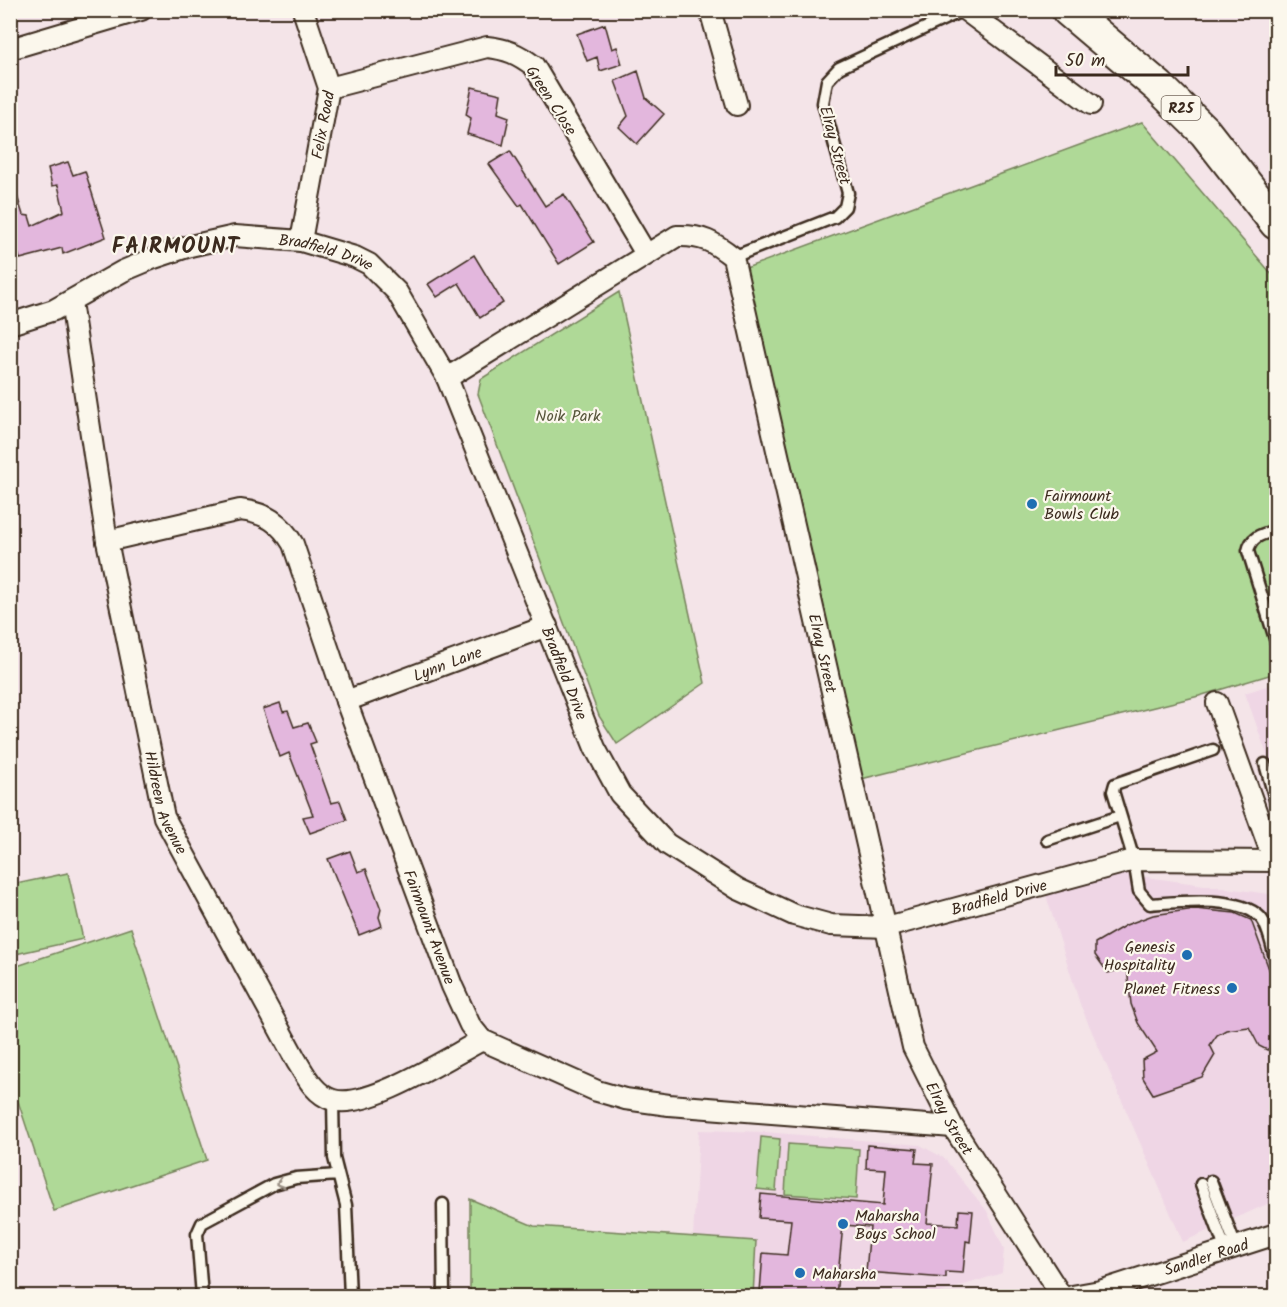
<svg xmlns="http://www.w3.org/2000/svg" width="1287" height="1307" font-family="Kalam,sans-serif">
<rect width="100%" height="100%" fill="#f4e4e8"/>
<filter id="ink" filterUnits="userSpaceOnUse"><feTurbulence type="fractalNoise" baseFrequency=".0167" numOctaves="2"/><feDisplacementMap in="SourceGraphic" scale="12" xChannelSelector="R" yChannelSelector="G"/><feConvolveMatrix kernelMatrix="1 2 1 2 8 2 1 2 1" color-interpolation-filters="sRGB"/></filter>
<g filter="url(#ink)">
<path fill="#efd6e5" d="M1276,683V780L1245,693Z
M1103,871L1276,895V1200L1183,1242L1080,1004L1045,892Z
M699,1130L765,1132L920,1145L944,1158L987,1211L1004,1249L1002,1273L930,1296H753L756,1241L693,1237Z"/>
<path fill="#afd997" stroke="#75825a" stroke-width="1.5" d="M1142,122L1276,279V673L1199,696L861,779L746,268Z
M619,292L705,683L617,744L599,716L478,394L481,379Z
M68,873L83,939L11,955V885Z
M131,928L207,1160L54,1211L11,1080V968Z
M761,1137L780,1139L776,1191L757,1189Z
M788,1144L859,1149L856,1199L785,1194Z
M470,1199L534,1226L756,1241L753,1296H472L470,1290Z"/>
<path fill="#e3b7dd" stroke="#3b2a1e" stroke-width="1.5" d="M605,24L612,49L617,47L622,64L600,71L597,57L587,61L577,34Z
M638,71L646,98L664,114L637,144L619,127L628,116L615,81Z
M472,87L501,94L498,113L509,117L503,145L467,134L471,118L466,115Z
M510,151L545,206L564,194L594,242L559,264L522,204L519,206L489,164Z
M68,162L73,175L85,171L106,237L63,254L62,248L20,259L16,245L10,246V186H14L23,215L29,216L32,226L64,211L58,185L52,186L48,168Z
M474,255L503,303L480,318L459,283L437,297L428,284Z
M280,703L283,712L288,711L294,727L308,723L316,742L310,744L331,803L340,801L347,820L310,833L303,817L313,815L289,753L280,757L263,709Z
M350,851L358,872L366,869L381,909L379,917L382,926L359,935L328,859Z
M1195,909L1235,913L1251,920L1276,988V1049L1267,1050L1259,1046L1249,1027L1226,1030L1217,1035L1210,1045L1215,1055L1202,1077L1153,1094L1143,1078L1142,1060L1157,1052L1138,1023L1131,1004L1127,968L1108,973L1095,955V943L1126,925L1153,915Z
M867,1145L917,1149L915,1163L933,1164L927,1223L958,1225L959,1210L973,1211L970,1242L966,1241L963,1273L946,1272V1278L866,1272L870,1227L843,1225L836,1296L760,1292L763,1253L787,1255L791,1220L759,1218L761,1194L883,1205L886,1169L866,1168Z"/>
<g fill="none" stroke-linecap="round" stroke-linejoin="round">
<g stroke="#3b2a1e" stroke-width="15">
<path id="lane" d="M733,257L835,217L845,207L848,193L823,103L827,81L839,68L964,10
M1276,530C1263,534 1251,536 1248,551L1276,642
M1213,750L1115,784L1113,791L1134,860L1139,891L1150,904C1178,902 1238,895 1260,917C1269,926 1272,948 1276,961
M1265,764L1276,803
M1047,840L1120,816
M333,1100L334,1158L346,1205L350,1296
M1211,1181L1236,1247
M1201,1184L1226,1251
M443,1204L444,1296
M202,1296L197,1234L202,1223L274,1184L296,1178L338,1175"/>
</g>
<g stroke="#3b2a1e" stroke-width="24">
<g id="street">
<path d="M710,10L737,105"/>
<path d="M965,10L1091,104"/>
<path d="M10,49L141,10"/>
<path d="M329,88L487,47C507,49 518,54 534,66L646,254"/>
<path id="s1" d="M301,241L329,88L303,10"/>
<path id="s2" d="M71,302L107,541L164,817L296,1060C305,1075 315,1095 333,1100C368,1110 449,1057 482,1040"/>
<path id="s3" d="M10,324L54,310L123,271L154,258L190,246L235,236L301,241L355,257L369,264L397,292L447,378L595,748L620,794L667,844L738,889L794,915L831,925L887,927L1134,860L1276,861"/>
<path id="s4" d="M447,378L677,236C702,235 714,242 733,257L913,1047L953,1127L1060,1294"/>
<path id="s5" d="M107,541L240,510C266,513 280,522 293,544L346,701L452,986L470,1025L482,1040L597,1091L625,1099L669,1105L953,1127"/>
<path id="s6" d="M346,701L547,626"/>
<path d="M1217,703L1274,861"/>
<path id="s7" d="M1072,1296L1100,1291L1276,1234"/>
</g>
</g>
<g stroke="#3b2a1e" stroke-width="36">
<path id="primary" d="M1068,10L1159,87L1205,132L1276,223"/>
</g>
<use href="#lane" stroke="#fbf7ec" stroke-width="10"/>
<use href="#street" stroke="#fbf7ec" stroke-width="20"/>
<use href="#primary" stroke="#fbf7ec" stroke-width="32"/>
</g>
<defs><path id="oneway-chevron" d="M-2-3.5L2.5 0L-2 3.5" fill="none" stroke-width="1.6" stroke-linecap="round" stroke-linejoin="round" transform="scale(1.5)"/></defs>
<use stroke="#9b9085" href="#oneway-chevron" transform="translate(280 1183) rotate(164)"/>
</g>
<g fill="#1f6fb2" stroke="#fbf7ec" stroke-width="2">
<circle cx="1032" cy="504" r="6"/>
<circle cx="1187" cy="955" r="6"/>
<circle cx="1232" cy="988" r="6"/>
<circle cx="843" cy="1224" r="6"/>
<circle cx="800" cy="1273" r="6"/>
</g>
<g text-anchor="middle" stroke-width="4.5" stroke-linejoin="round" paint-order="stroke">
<rect fill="#fbf7ec" stroke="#75685c" stroke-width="1.5" x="1161.5" y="96" width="39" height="24" rx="4.5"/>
<g font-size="15" font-weight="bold" fill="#3b2a1e">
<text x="1181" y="113">R25</text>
</g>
<g font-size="16" fill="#3b2a1e" stroke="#fbf7ec">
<text transform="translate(552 100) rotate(57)" y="6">Green Close</text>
<text dy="6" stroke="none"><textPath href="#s1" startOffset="118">Felix Road</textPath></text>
<text transform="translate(836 145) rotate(75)" y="6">Elray Street</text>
<text dy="6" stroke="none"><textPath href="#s3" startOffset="336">Bradfield Drive</textPath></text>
<text dy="6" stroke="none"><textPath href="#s4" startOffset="738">Elray Street</textPath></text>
<text dy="6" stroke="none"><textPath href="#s6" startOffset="108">Lynn Lane</textPath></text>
<text dy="6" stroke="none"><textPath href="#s3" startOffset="838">Bradfield Drive</textPath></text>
<text dy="6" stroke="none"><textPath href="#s2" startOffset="510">Hildreen Avenue</textPath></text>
<text dy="6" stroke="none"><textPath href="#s3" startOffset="1396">Bradfield Drive</textPath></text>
<text dy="6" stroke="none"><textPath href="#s5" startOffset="609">Fairmount Avenue</textPath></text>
<text dy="6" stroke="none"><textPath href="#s4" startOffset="1222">Elray Street</textPath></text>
<text dy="6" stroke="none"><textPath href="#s7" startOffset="140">Sandler Road</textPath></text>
</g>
<g font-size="16" fill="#58563c" stroke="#fbf7ec">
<text x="568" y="421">Noik Park</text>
</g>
<g font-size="16" fill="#3b2a1e" stroke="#fbf7ec" text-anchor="start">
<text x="1044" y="501">Fairmount<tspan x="1044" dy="18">Bowls Club</tspan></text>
<text x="1175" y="952" text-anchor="end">Genesis<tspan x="1175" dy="18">Hospitality</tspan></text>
<text x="1220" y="994" text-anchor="end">Planet Fitness</text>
<text x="855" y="1221">Maharsha<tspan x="855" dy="18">Boys School</tspan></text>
<text x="812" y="1279">Maharsha</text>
</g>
<g font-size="22" font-weight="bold" letter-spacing="1.5" fill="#3b2a1e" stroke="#fbf7ec">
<text x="176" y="253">FAIRMOUNT</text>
</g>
</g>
<rect width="1287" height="1307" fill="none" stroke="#fbf7ec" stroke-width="36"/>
<rect x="18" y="18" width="1251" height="1271" fill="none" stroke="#3b2a1e" stroke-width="2" filter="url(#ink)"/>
<path d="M1056 66v9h132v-9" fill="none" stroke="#3b2a1e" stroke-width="3"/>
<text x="1065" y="66" font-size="18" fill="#3b2a1e" stroke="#fbf7ec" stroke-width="4.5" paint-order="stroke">50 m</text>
</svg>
